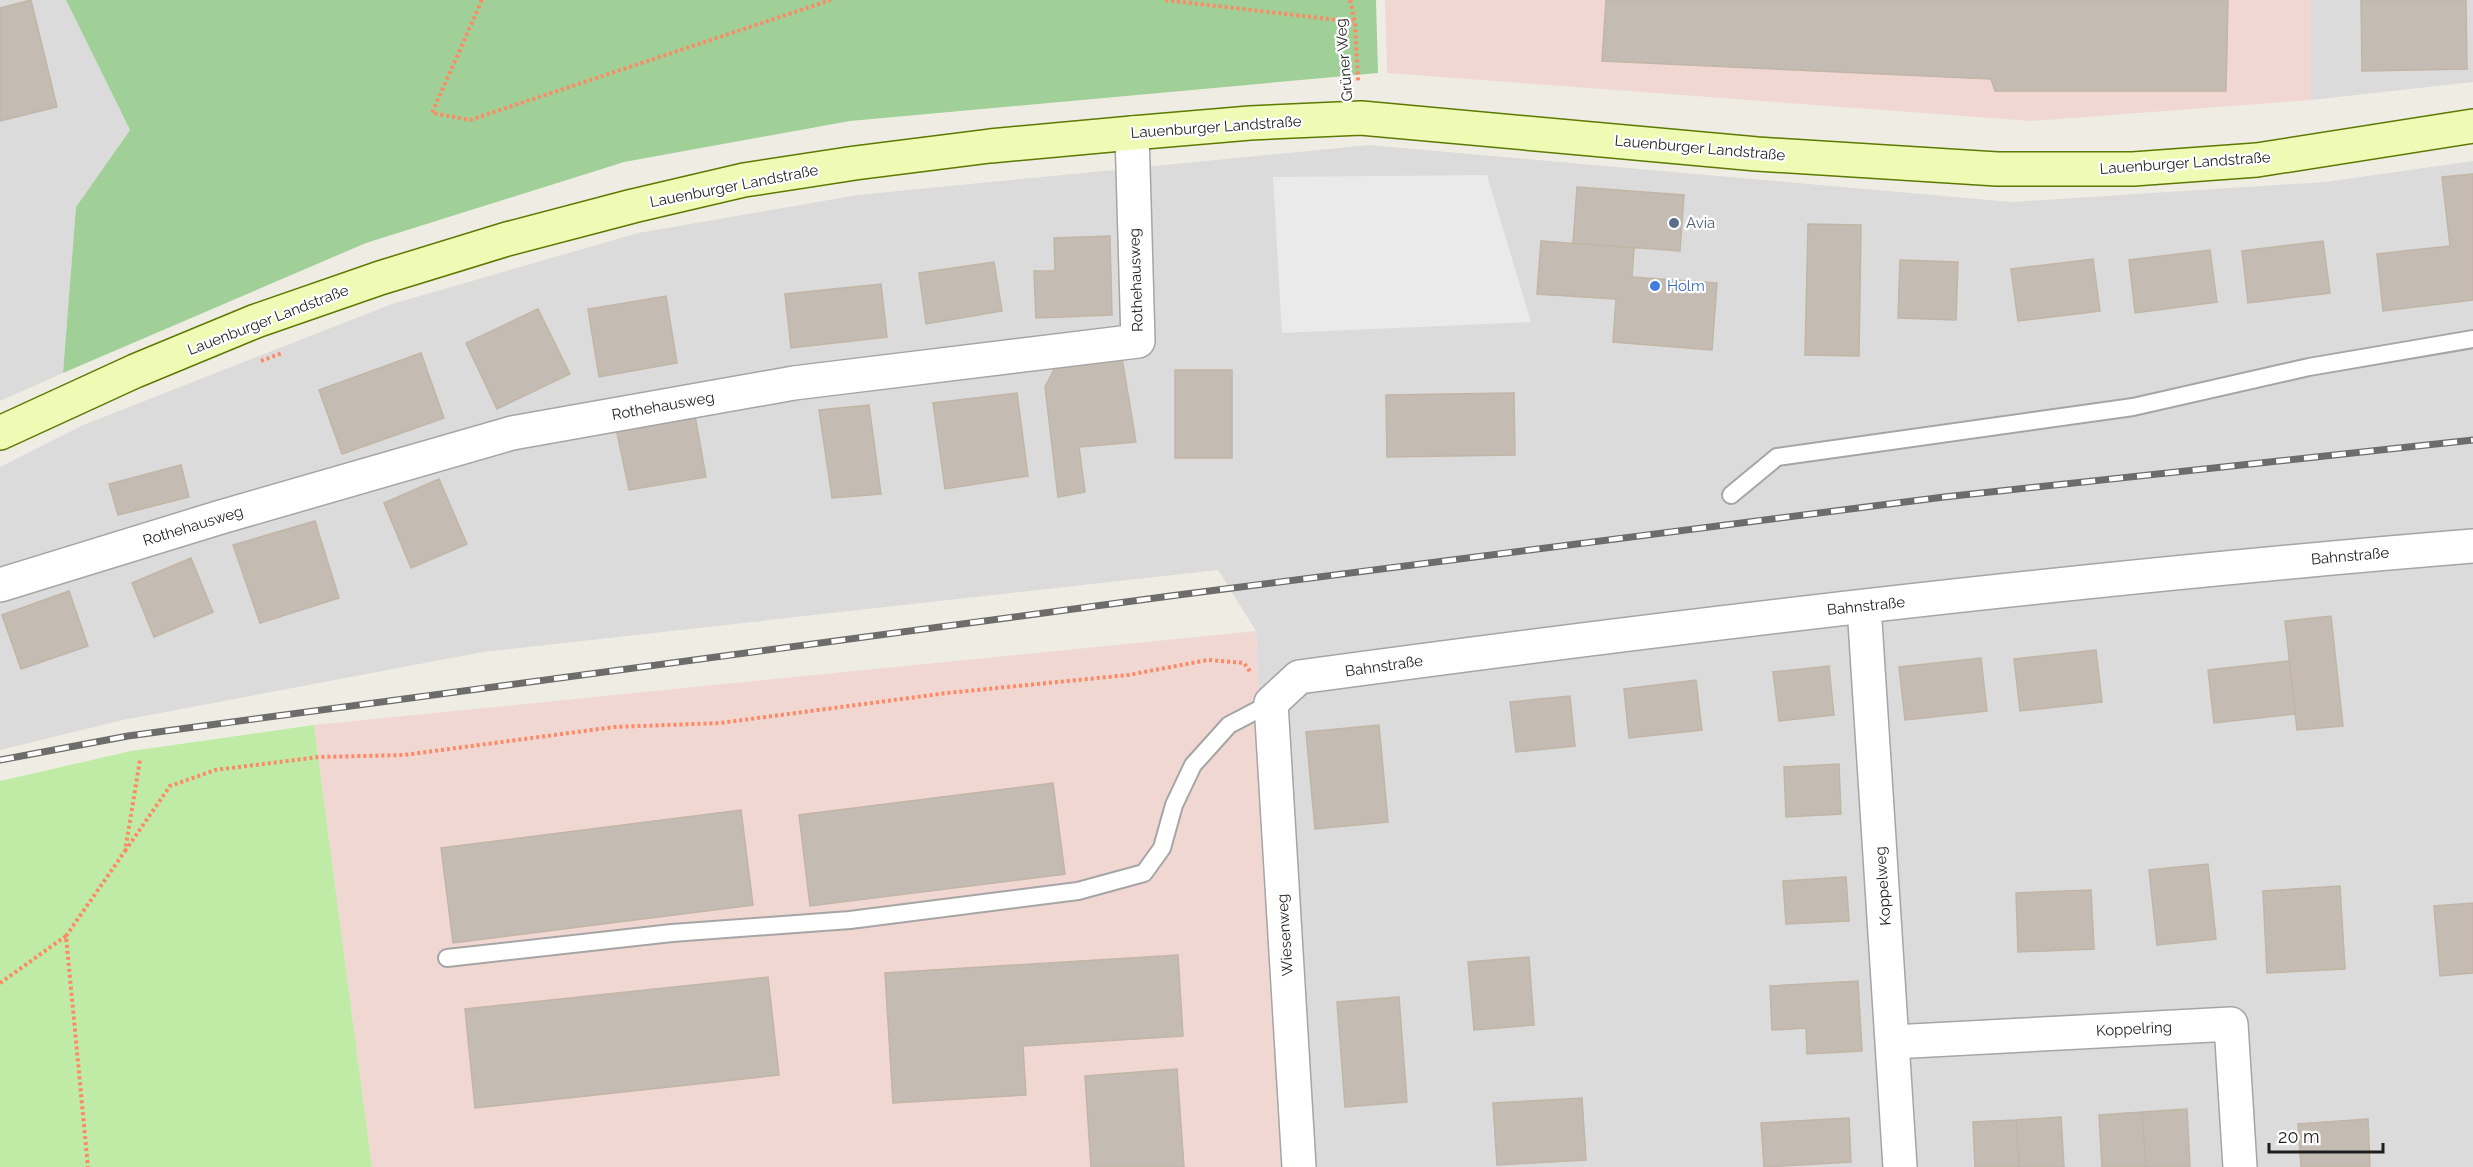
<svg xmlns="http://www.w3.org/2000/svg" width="2473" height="1167" font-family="Raleway,sans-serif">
<rect width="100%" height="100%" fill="#efede3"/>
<path fill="#dcdbdb" d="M0,0H66L130,130L76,207L63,373L0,401Z
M2311,0H2473V82L2311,100Z
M1369,145L2012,202L2325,182L2473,161V1167H1281L1256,631L1218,570L483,652L123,720L0,750V467L83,425L392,304L638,233L858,195Z"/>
<path fill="#f1d7d2" d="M1385,0H2311V100L2031,121L1387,73Z
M1256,631L1281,1167H372L314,725Z"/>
<path fill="#c0eba7" d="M314,725L372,1167H0V781L131,751Z"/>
<path fill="#a0d097" d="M66,0H1376L1378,73L850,121L624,162L366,243L63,373L76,207L130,130Z"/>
<path fill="#eaeaea" d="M1487,175L1531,322L1282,333L1273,177Z"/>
<path fill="#c4bcb3" stroke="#c1b5a5" stroke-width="1.5" d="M31,0L57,107L0,121V8Z
M1606,0H2228L2226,91H1995L1991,79L1602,61Z
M2361,0H2466L2467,69L2362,71Z
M2473,174V300L2383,311L2377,254L2450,246L2442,177Z
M1577,187L1684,195L1680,251L1573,243Z
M1808,224L1861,225L1859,356L1805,355Z
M1110,236L1112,315L1036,318L1034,271H1055L1054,238Z
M1541,241L1634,248L1632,277L1717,283L1712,350L1613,342L1616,299L1537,294Z
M2323,241L2330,293L2248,303L2242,251Z
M2210,250L2217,302L2135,313L2129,260Z
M2093,259L2100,311L2018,321L2011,269Z
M1900,260L1958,262L1956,320L1898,318Z
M994,262L1002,311L926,324L919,273Z
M881,284L887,337L791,348L785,294Z
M666,296L677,363L599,377L588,309Z
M538,309L570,374L497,409L466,343Z
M421,353L444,418L342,454L319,390Z
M1122,358L1136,442L1079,447L1085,492L1058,497L1045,387L1057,364Z
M1175,370H1232V458H1175Z
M1017,393L1028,476L945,489L933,403Z
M1514,393L1515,455L1387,457L1386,395Z
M869,405L881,494L832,498L819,410Z
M695,416L706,477L629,490L616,428Z
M181,465L189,497L118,515L109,484Z
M439,479L467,544L411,568L384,503Z
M315,521L339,598L260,623L233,545Z
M191,558L213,612L154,637L132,583Z
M69,591L88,646L21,669L2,615Z
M2331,616L2343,726L2297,730L2285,621Z
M2096,650L2102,702L2020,711L2014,659Z
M1981,658L1987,711L1905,720L1899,667Z
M2289,661L2295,714L2214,723L2208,670Z
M1829,666L1834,715L1779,721L1773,672Z
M1696,680L1702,730L1629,738L1624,689Z
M1570,696L1575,746L1516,752L1510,702Z
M1379,725L1388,822L1315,829L1306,732Z
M1839,764L1841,814L1786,817L1784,767Z
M1053,783L1065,874L810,906L799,815Z
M741,810L753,905L453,943L441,848Z
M2208,864L2216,939L2157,945L2149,870Z
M1846,877L1849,921L1786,924L1783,881Z
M2340,886L2345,969L2267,973L2263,891Z
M2091,890L2094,949L2018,952L2016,893Z
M2473,903V973L2440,976L2434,906Z
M1178,955L1183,1036L1023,1046L1026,1095L893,1103L885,973Z
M1529,957L1534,1025L1474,1030L1468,962Z
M768,977L779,1075L475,1108L465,1009Z
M1858,981L1862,1051L1807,1054L1806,1028L1772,1030L1770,986Z
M1399,997L1407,1102L1345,1107L1337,1002Z
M1177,1069L1184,1167H1091L1085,1076Z
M1582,1098L1586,1160L1497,1165L1493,1103Z
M2187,1109L2190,1167H2146L2142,1112Z
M2142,1112L2146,1167H2102L2099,1115Z
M2061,1117L2064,1167H2019L2016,1120Z
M1849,1118L1851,1162L1764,1167L1761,1123Z
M2368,1119L2370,1167H2301L2298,1124Z
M2016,1120L2019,1167H1975L1973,1122Z"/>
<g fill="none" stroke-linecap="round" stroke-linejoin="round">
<g stroke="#a5a5a5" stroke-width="20">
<path id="lane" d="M1731,495L1777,457L2133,407L2309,367L2473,339
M447,958L672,933L850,920L1078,891L1144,873L1162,848L1174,805L1193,765L1229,725L1271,703"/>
</g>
<g stroke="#a5a5a5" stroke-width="36">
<path id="street" d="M0,585L221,517L512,433L794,383L1138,341L1132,133
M1864,606L1900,1167
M1893,1042L2231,1024L2240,1167
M1299,1167L1271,703L1299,677C1689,624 2081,578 2473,546"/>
</g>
<g stroke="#5c7901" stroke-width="36">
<path id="secondary" d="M0,433L135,371L256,321L380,278L507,239L633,206L744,180L855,163L990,146L1132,133L1250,123L1361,118L1757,154L1997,169H2133L2257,160L2473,126"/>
</g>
<path stroke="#fe8965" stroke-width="4" stroke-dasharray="3 3" stroke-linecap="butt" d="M482,0L432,113L470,120L831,0
M1165,0L1355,22
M1350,0L1355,22L1358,81
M261,361L282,353
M125,851L170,786L215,770L319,757L404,755L614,727L720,723L947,693L1128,675L1208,660L1244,663L1251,673
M66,936L125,851L140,760
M0,983L66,936L88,1167"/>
<use href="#lane" stroke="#fff" stroke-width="16"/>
<use href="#street" stroke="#fff" stroke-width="33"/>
<use href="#secondary" stroke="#effbb5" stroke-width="33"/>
<g stroke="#6c6c6c" stroke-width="7">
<path id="rail" d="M0,760L128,736L1170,596L1944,497L2473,440"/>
</g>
<use href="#rail" stroke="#fff" stroke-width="4.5" stroke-dasharray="14" stroke-linecap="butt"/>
</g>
<circle fill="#5c6f8a" stroke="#fff" stroke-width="2" cx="1674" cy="223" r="6"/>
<circle fill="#3f7fe0" stroke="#fff" stroke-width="2" cx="1655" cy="286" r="6"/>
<g text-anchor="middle" stroke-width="4.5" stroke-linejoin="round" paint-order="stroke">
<g font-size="15" fill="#1e1e1e" stroke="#fff">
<text transform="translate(1344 60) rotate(-95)" y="5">Grüner Weg</text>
<text transform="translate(1216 127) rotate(-4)" y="5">Lauenburger Landstraße</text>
<text transform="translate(1700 148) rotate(5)" y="5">Lauenburger Landstraße</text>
<text transform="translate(2185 163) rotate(-4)" y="5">Lauenburger Landstraße</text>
<text transform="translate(734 186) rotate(-11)" y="5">Lauenburger Landstraße</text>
<text transform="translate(1136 280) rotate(-92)" y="5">Rothehausweg</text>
<text transform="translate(268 320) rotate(-21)" y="5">Lauenburger Landstraße</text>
<text transform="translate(663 406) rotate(-10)" y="5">Rothehausweg</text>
<text transform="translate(193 526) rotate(-17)" y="5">Rothehausweg</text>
<text transform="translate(2350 556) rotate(-5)" y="5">Bahnstraße</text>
<text transform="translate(1866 606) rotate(-6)" y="5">Bahnstraße</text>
<text transform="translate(1384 666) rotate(-8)" y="5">Bahnstraße</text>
<text transform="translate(1883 886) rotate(-94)" y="5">Koppelweg</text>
<text transform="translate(1285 935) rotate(-94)" y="5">Wiesenweg</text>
<text transform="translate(2134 1029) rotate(-3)" y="5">Koppelring</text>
</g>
<g font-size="15" fill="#4e5e75" stroke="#fff" text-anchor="start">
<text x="1686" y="228">Avia</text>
</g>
<g font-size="15" fill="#366cbe" stroke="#fff" text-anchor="start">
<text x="1667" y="291">Holm</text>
</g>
</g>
<path d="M2269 1143v9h114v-9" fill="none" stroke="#1e1e1e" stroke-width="3"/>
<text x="2278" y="1143" font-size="18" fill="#1e1e1e" stroke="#ffffff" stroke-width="4.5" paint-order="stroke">20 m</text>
</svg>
